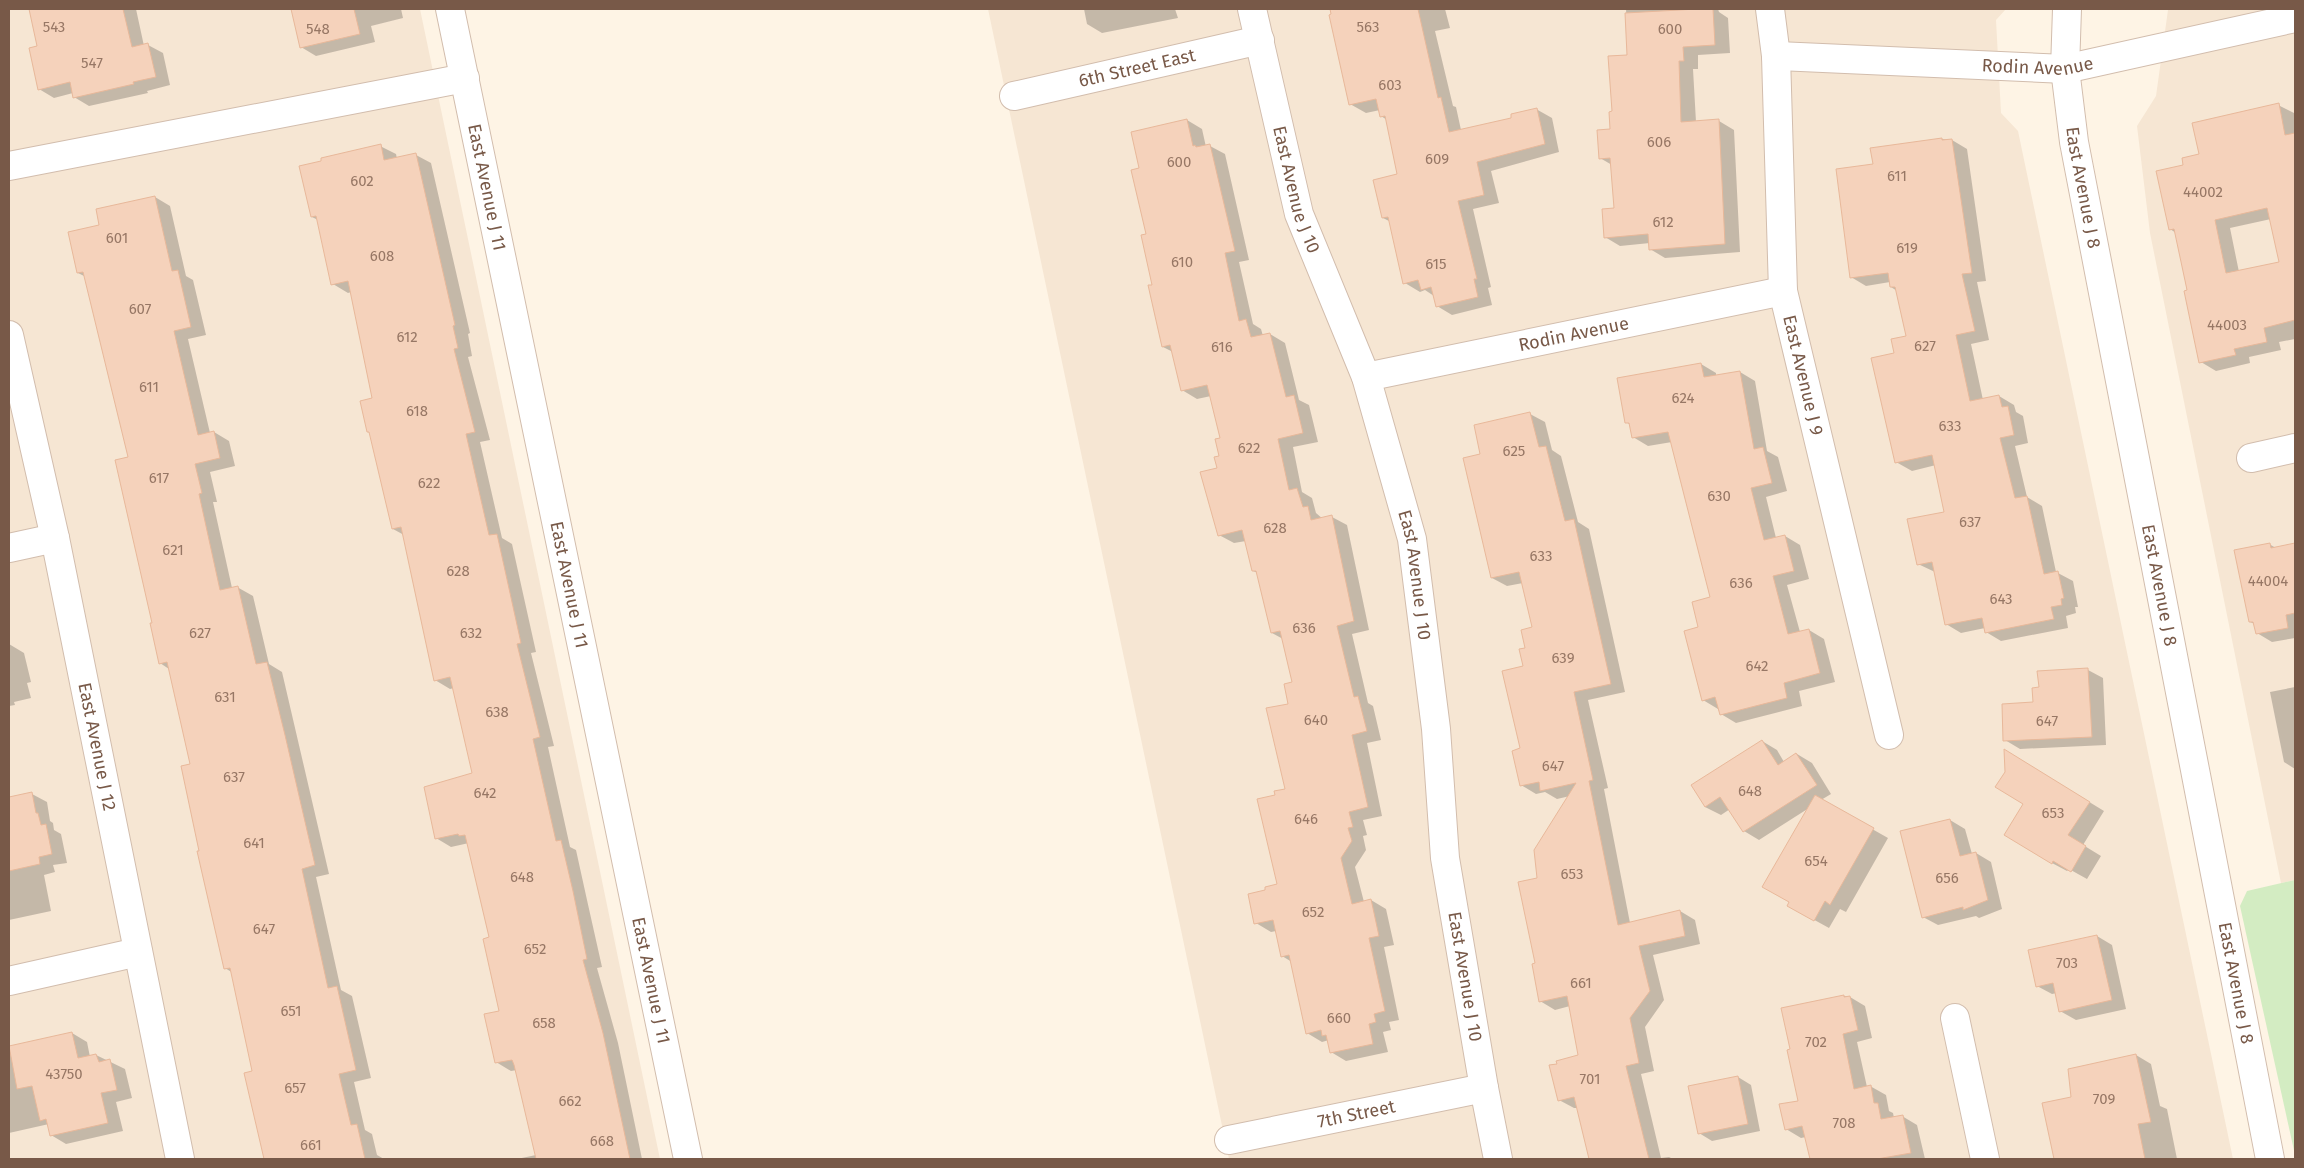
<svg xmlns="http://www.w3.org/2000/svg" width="2304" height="1168" font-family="'Fira Sans',sans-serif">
<rect width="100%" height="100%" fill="#fef4e5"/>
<path fill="#f6e6d3" d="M9,9H420L660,1159H9Z
M988,9H2006L1996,20L2001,113L2018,131L2233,1159H1229Z
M2165,9H2295V880L2281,883L2150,233L2137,126L2156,96L2168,10Z"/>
<path fill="#d3ecc2" d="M2295,880V1155L2240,906L2247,891Z"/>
<path fill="#0003" fill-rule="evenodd" d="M31,9H136L144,46L148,45L163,53L170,85L147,91L148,93L89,106L74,97L73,93L54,98L39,89V47Z
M292,9H401L403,18L371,26L375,42L316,56L301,47Z
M1084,9H1175L1178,18L1102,33L1087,24Z
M1331,9H1445L1450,28L1435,31L1453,106L1456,107L1461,130L1513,119L1536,109L1552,118L1559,152L1491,171L1499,203L1473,209L1491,287L1488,288L1492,305L1452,315L1437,306L1434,296L1425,290L1420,292L1405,283L1391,222L1383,218L1399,175L1387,120L1381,116L1380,110L1366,113L1350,104Z
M1626,9H1718L1719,12L1728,18L1730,53L1698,55V69H1693L1696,122L1719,121L1734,130L1740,252L1665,258L1650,249V243L1620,246L1605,237L1616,209L1612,165L1600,158L1612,130L1613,113L1628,56Z
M2278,105L2294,113L2295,121V339L2279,342L2281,350L2249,357L2250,363L2216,371L2201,362L2176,233L2170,229L2184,166ZM2271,219L2280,263L2239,272L2230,228Z
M1187,120L1202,129L1206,147L1210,146L1225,154L1249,260L1239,262L1253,324L1261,329L1263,336L1270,334L1285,343L1299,400L1309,405L1318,442L1293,447L1302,492L1312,498L1316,513L1323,519L1332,517L1347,525L1369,630L1352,634L1368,703L1373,706L1381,740L1367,743L1382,816L1363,820L1367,835L1363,836L1366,850L1355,867L1364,902L1371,900L1386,909L1394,945L1384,947L1399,1020L1389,1022L1391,1030L1383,1032L1388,1052L1346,1061L1331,1052L1329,1040L1322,1042L1307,1033L1292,962L1282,956L1276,931L1271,932L1256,923L1267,891L1278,885L1276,796L1286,790L1289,705L1293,683L1283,639L1272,633L1258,573L1253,571L1246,541L1234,543L1219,535L1218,469L1221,439L1211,396L1197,399L1182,390L1173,352L1163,347L1153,286L1141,169Z
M1941,139L1952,140L1967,149L1986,281L1977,282L1989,340L1971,344L1983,400L1999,396L2014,405L2016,412L2023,416L2028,443L2015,446L2027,497L2042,506L2056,572L2073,581L2078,607H2075L2076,613L2066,616L2068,628L2001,641L1986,632L1985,628L1961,633L1946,624L1935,572L1918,564L1946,513L1936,465L1912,471L1896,462L1895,354L1907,336L1897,291L1891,287L1890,282L1866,286L1851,277L1875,165Z
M380,146L396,154L397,159L416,155L431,163L470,333L468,334L472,356L468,357L490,440L480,442L502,538L512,544L536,652L531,653L554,746L548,747L570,847L576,850L587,900L602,967L597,968L618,1043L642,1159H517L536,1155L517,1070L511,1071L496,1062L500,1012L491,938L469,843L451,847L436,838L474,774L454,688L450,689L435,680L404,535L393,529L370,433L368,432L374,399L351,292L348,293L333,284L318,220L312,217Z
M155,197L170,206L186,276L193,280L206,335L188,339L210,433L214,432L229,441L235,466L210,472L217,502H213L232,588L237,587L253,596L269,664L282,672L329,874L316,877L341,990L352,996L371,1078L354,1082L365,1130L372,1134L377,1155L384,1159H265L246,1074L254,1072L233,973L225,968L201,852L192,765L169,669L160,663L130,458L86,277L78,273L101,226Z
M1701,364L1716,373V377L1740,372L1755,381L1767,451L1778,457L1787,491L1766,497L1776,538L1785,536L1800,545L1809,579L1787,585L1800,632L1809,630L1824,639L1835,682L1799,691L1802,706L1736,723L1721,714L1718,709L1703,700L1700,628L1711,598L1672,442L1648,446L1633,437L1631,425L1626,422Z
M1530,414L1545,422L1552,450L1561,456L1578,522L1589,529L1625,692L1588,700L1608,788L1604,789L1630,923L1680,911L1695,920L1700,944L1653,955L1664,1000L1645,1027L1654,1071L1641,1074L1661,1158L1669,1157L1673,1159H1590L1578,1108H1574L1559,1100L1579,1056L1570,1006L1555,1010L1540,1001L1537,964L1539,879L1570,796L1557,799L1545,792L1536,794L1521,785L1524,667L1527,649L1534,628L1523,583L1507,586L1492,578L1482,455Z
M2269,544L2276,548L2295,544V638L2272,642L2257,633L2255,624L2250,622Z
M9,644L24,653L31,682L27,683L31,698L14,702L15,705L9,706Z
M2088,670L2103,678L2106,745L2020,749L2005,740Z
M2295,687V769L2284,762L2270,692Z
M1762,741L1777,750L1784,762L1797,754L1812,763L1831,794L1821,800L1888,838L1846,912L1840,909L1829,928L1789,906L1809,808L1759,840L1744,831L1730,809L1721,815L1705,807Z
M2019,759L2104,811L2083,845L2101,856L2087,879L2069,869L2067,871L2052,863Z
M32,794L47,802L50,821L53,823L54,830L61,834L67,863L53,865L55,872L44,875L51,911L9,920V799Z
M1950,820L1965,829L1972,854L1976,853L1991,862L2002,909L1979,918L1976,916L1938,925L1923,917Z
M2097,936L2112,945L2126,1009L2076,1020L2060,1011L2057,993L2052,994L2037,986Z
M1844,996L1850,997L1865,1006L1872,1038L1857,1042L1867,1087L1870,1086L1886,1095L1889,1111L1893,1113L1894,1118L1902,1116L1917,1125L1925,1159H1811L1806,1137L1801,1138L1786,1129Z
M72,1033L87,1042L90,1057L96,1055L125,1069L132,1098L116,1102L123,1131L66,1144L51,1135L49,1124L9,1133V1049Z
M2136,1055L2151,1064L2160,1106L2167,1109L2177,1159H2083L2072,1098Z
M1738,1077L1751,1085L1760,1131L1712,1141L1699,1133Z"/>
<path fill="#f5d2bb" stroke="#e8b89a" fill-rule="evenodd" d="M29,9H123L132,47L148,43L156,77L133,82L134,84L73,98L70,82L38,90L29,48L37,46Z
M291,9H354L360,34L300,48Z
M1330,9H1418L1438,98L1441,97L1449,132L1511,118V114L1537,108L1545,144L1477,162L1484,195L1458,201L1477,279H1474L1478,297L1436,307L1431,287L1421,290L1418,280L1403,284L1388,217L1382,218L1373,180L1397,174L1385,116L1380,117L1376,99L1349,105L1329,15L1331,14Z
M1697,9H1713L1715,45L1683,47L1684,61H1679L1681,122L1719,119L1725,244L1649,250L1648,234L1604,238L1602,209L1614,208L1610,158L1599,159L1597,130L1610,129L1609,112L1612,111L1608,56L1627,55L1625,13Z
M2279,103L2285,135L2295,133V320L2264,328L2267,342L2234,349L2236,355L2199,363L2184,291L2187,290L2174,229L2169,230L2156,171L2183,165L2182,158L2199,154L2192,123ZM2267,208L2279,262L2226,273L2215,220Z
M1187,119L1193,146L1195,145L1196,147L1210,144L1235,251L1225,253L1239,321L1246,319L1251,337L1270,333L1286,397L1294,395L1303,433L1278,439L1289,490L1297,488L1303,507L1308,506L1311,520L1332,515L1354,621L1337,626L1354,697L1358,696L1367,731L1352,735L1368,807L1349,812L1353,827L1348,828L1352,841L1341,858L1352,904L1371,899L1379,936L1369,938L1385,1011L1374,1014L1376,1022L1369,1024L1373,1044L1330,1053L1326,1035L1322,1036L1321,1030L1306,1034L1289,955L1281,957L1273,920L1254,924L1248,894L1265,890V887L1277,884L1257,799L1275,795L1274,791L1285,789L1266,708L1288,704L1284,684L1292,682L1280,631L1271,633L1256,571H1252L1242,530L1218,536L1200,472L1217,468L1214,457L1219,456L1215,439L1220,438L1207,385L1181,391L1170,345L1162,347L1148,285H1152L1141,235L1146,234L1131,170L1139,168L1131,132Z
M1942,138V140L1952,139L1972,273L1962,274L1975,331L1956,335L1970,401L1999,395L2002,407L2008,406L2014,435L2000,438L2015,498L2027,496L2044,574L2058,571L2064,598L2061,599L2062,605L2051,607L2054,619L1985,633L1982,618L1945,625L1932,562L1917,565L1907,519L1944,512L1932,455L1895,463L1871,358L1894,353L1891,339L1906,336L1895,287H1890L1888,273L1850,278L1836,169L1873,164L1870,148Z
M381,144L384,160L416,153L455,325L453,326L458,348L454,349L475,432L466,434L489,535L497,534L521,643L517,644L540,737L533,739L556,841L561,840L573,891L587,959L583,960L603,1033L630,1159H536L514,1065L512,1060L495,1063L484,1014L499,1011L483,939L489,937L465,835L459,836L458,834L435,839L424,787L472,773L450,677L434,681L401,527L392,529L369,432H367L360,401L372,398L348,281L331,285L316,216L311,217L299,166L321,161V158Z
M155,196L172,271L178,270L191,327L174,331L198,435L214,431L220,458L195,464L202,493L199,494L220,590L238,586L256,664L267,662L285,735L315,865L302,869L328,988L337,986L356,1070L339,1074L351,1125L357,1124L365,1159H264L244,1073L252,1071L230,968L224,969L197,851H199L181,766L190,764L167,662L159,664L150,623H152L115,460L128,457L83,272L77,273L68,232L99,225L96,209Z
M1701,363L1704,377L1740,371L1754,449L1763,447L1772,483L1751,488L1764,540L1785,535L1794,571L1773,576L1788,634L1809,629L1820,673L1784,683L1787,698L1720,715L1715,697L1702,701L1684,631L1698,627L1692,602L1710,597L1668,432L1632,438L1629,423H1625L1617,378Z
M1530,412L1539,447L1546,446L1565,521L1574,519L1611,684L1574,692L1593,780L1589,781L1618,925L1680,910L1685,936L1639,946L1650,991L1630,1018L1639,1063L1626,1066L1649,1159H1589L1574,1097L1558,1101L1549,1065L1557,1064L1556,1061L1578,1055L1567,996L1539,1002L1532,964L1535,963L1518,882L1537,878L1534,850L1576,783L1540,791L1539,782L1520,786L1512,751L1520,748L1502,671L1523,666L1519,649L1525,648L1521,630L1532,627L1519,572L1491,578L1463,458L1480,454L1474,425Z
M2270,543L2271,548L2295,543V613L2286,615L2288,628L2256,634L2253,622H2249L2234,550Z
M2088,668L2092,737L2003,741L2002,704L2033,702L2032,688L2039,687L2037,671Z
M1762,740L1778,765L1796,753L1817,785L1743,832L1720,797L1705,807L1691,785Z
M2004,749L2090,802L2068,835L2086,846L2071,872L2053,861L2052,864L2004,835L2023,804L1995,787L2005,772Z
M32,792L36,813H38L41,825L46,824L52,854L39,857L40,864L9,871V797Z
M1815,795L1874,828L1830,905L1825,901L1814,921L1787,906L1789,902L1762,887Z
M1950,819L1960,856L1976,852L1988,900L1963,910V907L1922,918L1900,831Z
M2097,935L2112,1000L2059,1012L2053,983L2036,987L2028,950Z
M1844,995V997L1850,996L1858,1030L1843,1034L1854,1089L1871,1085L1874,1103H1878L1881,1119L1903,1115L1911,1153L1877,1159H1810L1802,1126L1785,1130L1779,1104L1798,1101L1787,1050L1790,1049L1781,1008Z
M72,1032L78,1058L96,1054L99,1062L110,1059L117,1090L101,1093L108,1123L50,1136L46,1119L40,1121L32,1086L17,1089L9,1046Z
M2136,1054L2151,1122L2138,1124L2145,1159H2054L2042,1103L2071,1097L2068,1069Z
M1738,1076L1748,1124L1698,1134L1688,1086Z"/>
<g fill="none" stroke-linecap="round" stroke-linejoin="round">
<g stroke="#d2bdad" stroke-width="30">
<g id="minor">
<path id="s1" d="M450,9L688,1159"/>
<path id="s2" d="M1252,9L1299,214L1366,377L1412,539L1436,729L1445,858L1484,1088L1498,1159"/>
<path id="s3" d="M1770,9L1776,56L1783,291L1889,735"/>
<path id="s4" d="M1776,56L2065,69L2295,18"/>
<path id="s5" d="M1014,96L1260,40"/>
<path d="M9,166L465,78"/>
<path id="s6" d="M9,335L55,538L180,1159"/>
<path id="s7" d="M1366,377L1783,291"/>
<path d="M2251,458L2295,448"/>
<path d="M9,548L55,538"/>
<path d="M9,981L138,952"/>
<path d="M1955,1018L1985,1159"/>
<path id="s8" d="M1229,1140L1484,1088"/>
</g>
</g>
<g stroke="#d2bdad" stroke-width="30">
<g id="tertiary">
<path id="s9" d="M2067,9L2065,69L2074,142L2270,1159"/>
</g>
</g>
<use href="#minor" stroke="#fff" stroke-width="28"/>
<use href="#tertiary" stroke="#fff" stroke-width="28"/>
</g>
<g text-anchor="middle" stroke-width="4" stroke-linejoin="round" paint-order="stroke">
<g font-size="15" fill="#977765">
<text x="54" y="32">543</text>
<text x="1368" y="32">563</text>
<text x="318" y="34">548</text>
<text x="1670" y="34">600</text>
<text x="92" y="68">547</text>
<text x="1390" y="90">603</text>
<text x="1659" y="147">606</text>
<text x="1437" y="164">609</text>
<text x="1179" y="167">600</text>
<text x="1897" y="181">611</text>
<text x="362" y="186">602</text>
<text x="2203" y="197">44002</text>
<text x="1663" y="227">612</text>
<text x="117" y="243">601</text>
<text x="1907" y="253">619</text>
<text x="382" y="261">608</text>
<text x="1182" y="267">610</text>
<text x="1436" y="269">615</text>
<text x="140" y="314">607</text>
<text x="2227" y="330">44003</text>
<text x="407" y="342">612</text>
<text x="1925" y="351">627</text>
<text x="1222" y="352">616</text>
<text x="149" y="392">611</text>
<text x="1683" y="403">624</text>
<text x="417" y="416">618</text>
<text x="1950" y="431">633</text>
<text x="1249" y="453">622</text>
<text x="1514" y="456">625</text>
<text x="159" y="483">617</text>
<text x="429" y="488">622</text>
<text x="1719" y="501">630</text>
<text x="1970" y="527">637</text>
<text x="1275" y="533">628</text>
<text x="173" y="555">621</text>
<text x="1541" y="561">633</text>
<text x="458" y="576">628</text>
<text x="2268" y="586">44004</text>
<text x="1741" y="588">636</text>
<text x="2001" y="604">643</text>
<text x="1304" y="633">636</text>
<text x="200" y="638">627</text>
<text x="471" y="638">632</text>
<text x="1563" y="663">639</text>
<text x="1757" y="671">642</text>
<text x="225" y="702">631</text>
<text x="497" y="717">638</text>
<text x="1316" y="725">640</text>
<text x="2047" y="726">647</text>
<text x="1553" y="771">647</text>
<text x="234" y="782">637</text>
<text x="1750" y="796">648</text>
<text x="485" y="798">642</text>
<text x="2053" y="818">653</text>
<text x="1306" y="824">646</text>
<text x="254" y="848">641</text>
<text x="1816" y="866">654</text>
<text x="1572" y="879">653</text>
<text x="522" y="882">648</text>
<text x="1947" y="883">656</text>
<text x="1313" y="917">652</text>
<text x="264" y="934">647</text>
<text x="535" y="954">652</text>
<text x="2067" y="968">703</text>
<text x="1581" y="988">661</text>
<text x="291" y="1016">651</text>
<text x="1339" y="1023">660</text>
<text x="544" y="1028">658</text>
<text x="1816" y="1047">702</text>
<text x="64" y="1079">43750</text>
<text x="1590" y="1084">701</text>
<text x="295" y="1093">657</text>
<text x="2104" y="1104">709</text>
<text x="570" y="1106">662</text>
<text x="1844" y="1128">708</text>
<text x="602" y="1146">668</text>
<text x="311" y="1150">661</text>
</g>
<g font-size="18" fill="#785948" stroke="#fff8ec">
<text dy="6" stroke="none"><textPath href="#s4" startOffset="262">Rodin Avenue</textPath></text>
<text dy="6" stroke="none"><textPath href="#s5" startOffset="126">6th Street East</textPath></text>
<text dy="6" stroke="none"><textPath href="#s1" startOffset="182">East Avenue J 11</textPath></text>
<text dy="6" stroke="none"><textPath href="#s9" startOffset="180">East Avenue J 8</textPath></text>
<text dy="6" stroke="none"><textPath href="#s2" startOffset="186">East Avenue J 10</textPath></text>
<text dy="6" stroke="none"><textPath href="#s7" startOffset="212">Rodin Avenue</textPath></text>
<text dy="6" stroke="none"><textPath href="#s3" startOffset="369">East Avenue J 9</textPath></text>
<text dy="6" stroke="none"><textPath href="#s2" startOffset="591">East Avenue J 10</textPath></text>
<text dy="6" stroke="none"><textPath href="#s1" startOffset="588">East Avenue J 11</textPath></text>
<text dy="6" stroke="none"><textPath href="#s9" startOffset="585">East Avenue J 8</textPath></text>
<text dy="6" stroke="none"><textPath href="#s6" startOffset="421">East Avenue J 12</textPath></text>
<text dy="6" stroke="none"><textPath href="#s2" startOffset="996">East Avenue J 10</textPath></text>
<text dy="6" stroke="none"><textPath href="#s1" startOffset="992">East Avenue J 11</textPath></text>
<text dy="6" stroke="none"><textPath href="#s9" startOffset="990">East Avenue J 8</textPath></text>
<text dy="6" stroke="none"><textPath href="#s8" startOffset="130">7th Street</textPath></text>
</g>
</g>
<rect width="2304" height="1168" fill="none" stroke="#785948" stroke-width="20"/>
</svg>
